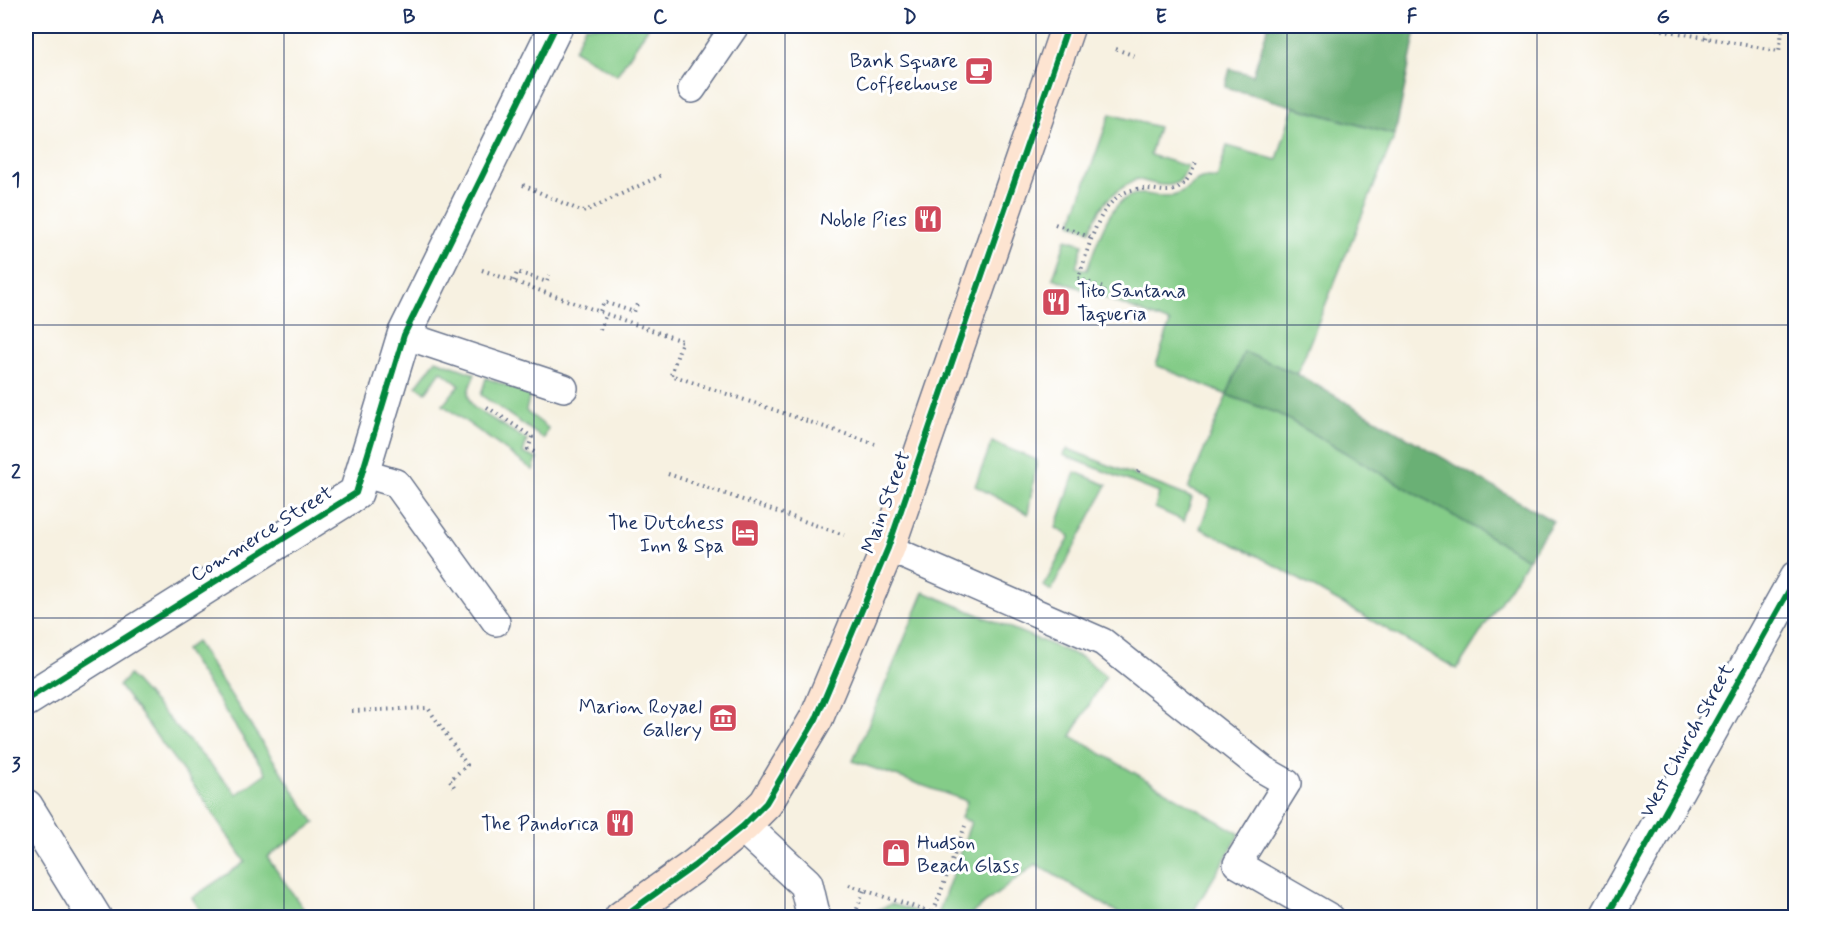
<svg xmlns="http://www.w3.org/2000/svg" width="1821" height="943" font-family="Mynerve,sans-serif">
<rect width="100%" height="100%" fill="#fff"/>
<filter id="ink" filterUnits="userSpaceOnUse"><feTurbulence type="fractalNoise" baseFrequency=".0167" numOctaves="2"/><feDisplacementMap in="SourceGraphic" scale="12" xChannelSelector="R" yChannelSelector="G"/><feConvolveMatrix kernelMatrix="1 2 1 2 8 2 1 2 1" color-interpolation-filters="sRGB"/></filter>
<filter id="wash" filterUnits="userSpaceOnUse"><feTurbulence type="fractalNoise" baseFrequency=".008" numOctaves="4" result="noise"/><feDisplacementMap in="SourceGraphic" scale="24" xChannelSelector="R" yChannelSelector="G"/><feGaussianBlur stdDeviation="1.35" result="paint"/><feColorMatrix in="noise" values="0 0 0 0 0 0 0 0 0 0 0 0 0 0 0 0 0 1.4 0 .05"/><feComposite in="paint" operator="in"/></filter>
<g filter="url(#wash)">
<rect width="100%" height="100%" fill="#f7f1e1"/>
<path fill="#84cc88" stroke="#507e73" stroke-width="1.5" d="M585,26H649L617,75L574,50Z
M1293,107L1395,135L1297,374L1244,352L1227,395L1279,414L1528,559L1457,669L1258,556L1200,528L1211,498L1188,489L1227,395L1156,365L1170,323L1053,278L1066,239L1083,244L1076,267L1087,270C1096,247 1109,194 1140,194C1153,193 1160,200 1176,195C1194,189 1193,174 1217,179L1227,146L1277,160Z
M1110,114L1158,127L1150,155L1187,166C1181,194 1157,185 1137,179C1109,194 1102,202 1090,230L1071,224Z
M436,360L475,374C469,389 464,394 474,408L527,440L523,453L537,459L533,470L443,405L459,385L441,371L426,392L416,386Z
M486,378L530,394L526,411L548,428L544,439L481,395Z
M992,442L1037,460L1028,514L975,486Z
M1068,449L1192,498L1184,521L1155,508L1159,493L1063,455Z
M1075,472L1107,485L1051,591L1044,586L1070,536L1056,528Z
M924,592L1083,658L1106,676L1071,736L1240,834L1193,912L1200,917H1125L1036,864L967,917H937L971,822L961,818L967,801L853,761Z
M196,642L315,823L267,857L305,911L296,917H242L240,914L234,917H205L192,898L245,862L200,794L119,686L129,675L237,794L266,773L185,650Z
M891,904L934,917H860Z"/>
<path fill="#6bb074" stroke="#437069" stroke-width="1.5" d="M1268,26H1398L1416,31L1395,135L1225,87L1230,69L1253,75Z
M1244,352L1297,374L1553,521L1528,559L1279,414L1227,395Z"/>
</g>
<g filter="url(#ink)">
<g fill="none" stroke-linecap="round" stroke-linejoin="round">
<g stroke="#68738c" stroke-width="30">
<path id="service" d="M692,89L735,26
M404,335L564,388
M362,473L396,483L496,622
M888,548L1103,642L1264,770L1287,783L1237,864L1331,918"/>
</g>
<g stroke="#68738c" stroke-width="36">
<path id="minor" d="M26,700L356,493L404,335L556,26
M26,806L95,918
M743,826L806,884L814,918
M1606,918L1796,578"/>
</g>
<g stroke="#68738c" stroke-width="36">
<path id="secondary" d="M621,918L694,866L743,826L766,803L816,719L888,548L1068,26"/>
</g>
<path stroke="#68738c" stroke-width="4" stroke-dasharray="1.5 4.5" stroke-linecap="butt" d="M1647,26L1646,27L1779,51L1783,26
M1706,38L1709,26
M1116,49L1138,57
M523,185L583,212L662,175
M1055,224L1092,238
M482,270L682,341L671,375L875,444
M514,281L517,272L547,282L549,275
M1102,297L1105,289L1078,278C1089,251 1095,208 1124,193C1155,177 1176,214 1196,162
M600,311L604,302L634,312L637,304
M600,330L606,314
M487,407L532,437L528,449L538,454
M1138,472L1139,469
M668,474L844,535
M352,711L428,708L467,765L450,780L455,788
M849,885L933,913L965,826
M857,909L864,890"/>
<use href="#service" stroke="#fff" stroke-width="27"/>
<use href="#minor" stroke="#fff" stroke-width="33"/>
<use href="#secondary" stroke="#fde4d1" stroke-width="33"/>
<g stroke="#fff" stroke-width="10">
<path id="cycleway" d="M26,700L356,493L404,335L556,26
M621,918L694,866L743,826L766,803L816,719L888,548L1068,26
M1606,918L1796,578"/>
</g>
<use href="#cycleway" stroke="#00873e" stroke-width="6"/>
</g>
</g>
<path fill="none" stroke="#1b2f5e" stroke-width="1.5" stroke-opacity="0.55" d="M284,26V918M534,26V918M785,26V918M1036,26V918M1287,26V918M1537,26V918M26,325H1796M26,618H1796"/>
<defs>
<g id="cafe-square" transform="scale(1.5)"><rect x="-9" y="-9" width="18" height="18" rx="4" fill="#d1495b" stroke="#fff"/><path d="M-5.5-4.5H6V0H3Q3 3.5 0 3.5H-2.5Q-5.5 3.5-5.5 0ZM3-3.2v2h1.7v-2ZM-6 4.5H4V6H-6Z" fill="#fff"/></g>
<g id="restaurant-square" transform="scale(1.5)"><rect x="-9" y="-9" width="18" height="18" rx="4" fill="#d1495b" stroke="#fff"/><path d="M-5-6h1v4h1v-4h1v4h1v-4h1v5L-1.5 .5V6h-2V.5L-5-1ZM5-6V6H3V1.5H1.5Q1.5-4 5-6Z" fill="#fff"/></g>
<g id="hotel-square" transform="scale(1.5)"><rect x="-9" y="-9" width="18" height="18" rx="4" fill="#d1495b" stroke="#fff"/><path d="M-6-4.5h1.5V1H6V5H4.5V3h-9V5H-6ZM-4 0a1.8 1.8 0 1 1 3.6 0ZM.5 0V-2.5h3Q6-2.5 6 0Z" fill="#fff"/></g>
<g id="museum-square" transform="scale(1.5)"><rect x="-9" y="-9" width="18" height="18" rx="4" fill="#d1495b" stroke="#fff"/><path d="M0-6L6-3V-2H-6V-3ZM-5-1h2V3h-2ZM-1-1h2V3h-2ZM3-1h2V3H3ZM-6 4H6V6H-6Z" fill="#fff"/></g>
<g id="shop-square" transform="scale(1.5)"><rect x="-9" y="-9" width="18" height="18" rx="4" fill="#d1495b" stroke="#fff"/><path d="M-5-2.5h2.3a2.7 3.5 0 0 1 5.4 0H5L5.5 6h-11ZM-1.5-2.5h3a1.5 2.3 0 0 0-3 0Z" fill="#fff"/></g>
</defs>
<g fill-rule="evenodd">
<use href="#cafe-square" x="979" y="71"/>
<use href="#restaurant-square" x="928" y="219"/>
<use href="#restaurant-square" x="1056" y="302"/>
<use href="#hotel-square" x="745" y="533"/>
<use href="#museum-square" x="723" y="718"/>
<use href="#restaurant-square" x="620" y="823"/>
<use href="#shop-square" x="896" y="853"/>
</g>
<g text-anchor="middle" stroke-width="6" stroke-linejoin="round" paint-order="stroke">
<g font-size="20" fill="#1b2f5e" stroke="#fff" text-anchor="end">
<text x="958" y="67">Bank Square<tspan x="958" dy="23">Coffeehouse</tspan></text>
<text x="907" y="226">Noble Pies</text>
<text x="1077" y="297" text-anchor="start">Tito Santana<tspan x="1077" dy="23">Taqueria</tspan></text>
<text x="724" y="529">The Dutchess<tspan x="724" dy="23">Inn &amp; Spa</tspan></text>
<text x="702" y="713">Marion Royael<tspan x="702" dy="23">Gallery</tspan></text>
<text x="599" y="830">The Pandorica</text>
<text x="917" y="849" text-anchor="start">Hudson<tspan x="917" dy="23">Beach Glass</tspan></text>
</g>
<g font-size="20" fill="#1b2f5e" stroke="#fff">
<text transform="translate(885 502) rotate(-70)" y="7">Main Street</text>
<text transform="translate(261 533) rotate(-32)" y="7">Commerce Street</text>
<text transform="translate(1686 740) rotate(-61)" y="7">West Church Street</text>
</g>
</g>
<rect width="1821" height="943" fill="none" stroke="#fff" stroke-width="66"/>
<rect x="33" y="33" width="1755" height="877" fill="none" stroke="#1b2f5e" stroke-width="2"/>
<g font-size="20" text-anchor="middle" font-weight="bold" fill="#1b2f5e">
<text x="158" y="23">A</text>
<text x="409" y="23">B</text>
<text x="660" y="23">C</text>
<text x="910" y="23">D</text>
<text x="1161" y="23">E</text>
<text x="1412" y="23">F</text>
<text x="1663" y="23">G</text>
<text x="16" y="186">1</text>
<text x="16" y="478">2</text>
<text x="16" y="771">3</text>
</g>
</svg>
